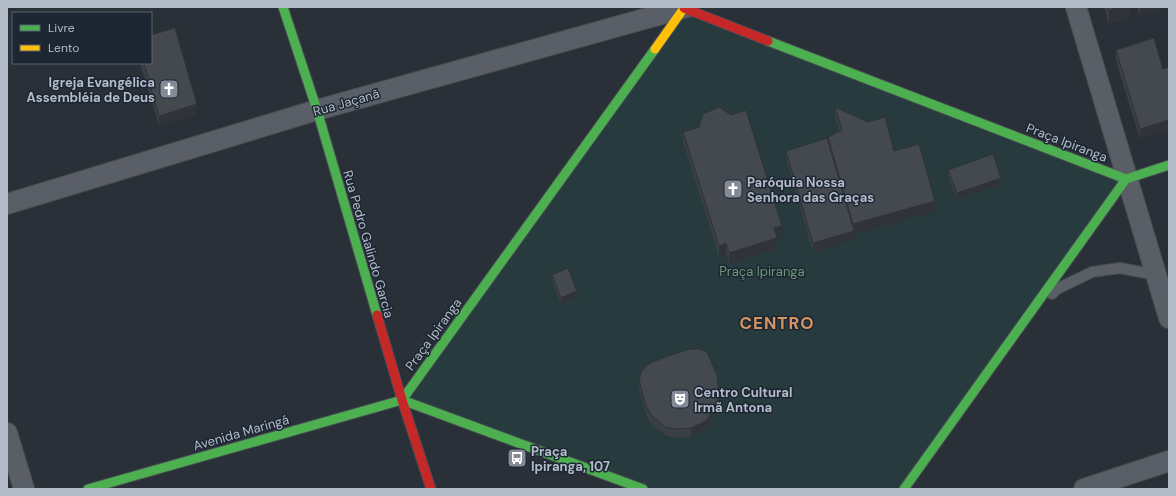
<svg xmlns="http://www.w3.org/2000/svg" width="1176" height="496" font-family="'DM Sans',sans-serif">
<rect width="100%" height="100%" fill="#2a3038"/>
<path fill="#273a3e" d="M684,8L1126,179L904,489H643L402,400Z"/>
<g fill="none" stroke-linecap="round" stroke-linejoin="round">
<g stroke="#484c53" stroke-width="12">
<path id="lane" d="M1052,294L1057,289L1092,272L1120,268L1156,275"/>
</g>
<g stroke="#484c53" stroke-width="22">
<path id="street" d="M1076,7L1169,318
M7,204L317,110L687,7
M7,433L24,489
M1084,489L1169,461"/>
</g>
<g stroke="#484c53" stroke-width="11">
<path id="fast" d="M283,7L317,110L377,315
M768,41L1126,179
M1126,179L1169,165
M402,400L655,49
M402,400L643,489
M88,489L402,400
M904,489L1126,179"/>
</g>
<g stroke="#484c53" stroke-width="11">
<path id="slow" d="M655,49L684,8"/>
</g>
<g stroke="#484c53" stroke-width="11">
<path id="jam" d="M684,8L768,41
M377,315L402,400L431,489"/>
</g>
<use href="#lane" stroke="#5a5e66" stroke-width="10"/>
<use href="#street" stroke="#5a5e66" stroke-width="20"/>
<use href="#fast" stroke="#4caf50" stroke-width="9"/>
<use href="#slow" stroke="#ffc107" stroke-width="9"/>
<use href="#jam" stroke="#c62828" stroke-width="9"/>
</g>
<path fill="#3a3f45" d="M1104,7H1129V18L1109,24Z
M1137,7H1162V9L1140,15Z
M1154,38L1140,139L1116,61V50Z
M140,63H151L197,115L159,126Z
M835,107L935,212L854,234V240L813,252L786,159V151L828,139V137L839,131L835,117Z
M699,127L782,236L777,238V249L729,264L726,254L719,256L683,142V132Z
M948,170L1001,184L957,199L948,176Z
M552,275L577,297L561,304L552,281Z
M639,379L719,406L717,413L707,428L700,433L691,437L675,438L665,435L650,423L645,412L639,388Z"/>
<path fill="#303338" d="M1121,7H1129V18L1109,24V10Z
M1140,7H1162V9L1140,15Z
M197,104V115L159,126V116Z
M1169,120V130L1140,139V129Z
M1001,178V184L957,199V193Z
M935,201V212L854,234V240L813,252V243L853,231V224Z
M782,226V236L774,239V228Z
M777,238V249L729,264V253Z
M726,243V254L719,256V246Z
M577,291V297L561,304V298Z
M719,397V406L717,413L707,428L700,433L691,437V428Z"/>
<path fill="#444950" stroke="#303338" d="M1108,7H1121L1109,10Z
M175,28L197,104L159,116L144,63H151V35Z
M1154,38L1163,69L1169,67V120L1140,129L1116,50Z
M719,107L731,115L746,110L782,226L774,228L777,238L729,253L726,243L719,246L683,132L699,127L703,114Z
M835,107L868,122L885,117L894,151L919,144L935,201L853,224L828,137L842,130Z
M827,138L854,231L813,243L786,151Z
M993,154L1001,178L957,193L948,170Z
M568,268L577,291L561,298L552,275Z
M690,349H700L707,352L717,375L719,397L717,404L707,420L700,424L691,428L675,429L665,427L650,414L645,403L639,379L642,370L650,363L674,354Z"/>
<defs>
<g id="church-square" transform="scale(1)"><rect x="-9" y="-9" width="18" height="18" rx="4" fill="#848b96" stroke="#1d2633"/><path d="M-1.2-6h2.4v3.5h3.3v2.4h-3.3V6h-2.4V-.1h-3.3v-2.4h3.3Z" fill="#fff"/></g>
<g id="theatre-square" transform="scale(1)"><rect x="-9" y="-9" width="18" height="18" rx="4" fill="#848b96" stroke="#1d2633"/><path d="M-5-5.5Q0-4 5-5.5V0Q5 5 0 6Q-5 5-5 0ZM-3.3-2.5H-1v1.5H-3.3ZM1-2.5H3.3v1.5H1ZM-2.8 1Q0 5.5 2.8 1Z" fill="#fff"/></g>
<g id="bus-square" transform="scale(1)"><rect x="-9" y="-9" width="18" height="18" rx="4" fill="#848b96" stroke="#1d2633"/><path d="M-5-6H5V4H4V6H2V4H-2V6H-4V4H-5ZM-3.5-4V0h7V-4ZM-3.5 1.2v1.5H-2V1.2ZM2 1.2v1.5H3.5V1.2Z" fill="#fff"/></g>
</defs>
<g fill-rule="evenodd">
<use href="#church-square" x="169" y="89"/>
<use href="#church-square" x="733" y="189"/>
<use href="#theatre-square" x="680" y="399"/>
<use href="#bus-square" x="517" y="458"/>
</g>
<g text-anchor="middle" stroke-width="3" stroke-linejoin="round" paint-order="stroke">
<g font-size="13" font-weight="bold" fill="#b4bcc9" stroke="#1d2633" text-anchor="start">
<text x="155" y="87" text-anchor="end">Igreja Evangélica<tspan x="155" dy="15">Assembléia de Deus</tspan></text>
<text x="747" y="187">Paróquia Nossa<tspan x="747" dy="15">Senhora das Graças</tspan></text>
<text x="694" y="397">Centro Cultural<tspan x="694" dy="15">Irmã Antona</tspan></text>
<text x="531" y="456">Praça<tspan x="531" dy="15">Ipiranga, 107</tspan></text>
</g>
<g font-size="13" fill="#b4bcc9" stroke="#1d2633">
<text transform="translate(346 102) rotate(-16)" y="5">Rua Jaçanã</text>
<text transform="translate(1067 142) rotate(21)" y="5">Praça Ipiranga</text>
<text transform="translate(369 244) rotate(74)" y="5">Rua Pedro Galindo Garcia</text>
<text transform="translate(433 334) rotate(-54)" y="5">Praça Ipiranga</text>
<text transform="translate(241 432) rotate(-16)" y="5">Avenida Maringá</text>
</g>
<g font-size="13" fill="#6b9a76" stroke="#1d2633">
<text x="762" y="276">Praça Ipiranga</text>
</g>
<g font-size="17" font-weight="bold" letter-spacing="1" fill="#d59563" stroke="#1d2633">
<text x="777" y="329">CENTRO</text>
</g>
</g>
<rect width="1176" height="496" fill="none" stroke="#b4bcc9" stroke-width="16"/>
<rect x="12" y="12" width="140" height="52" fill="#1d2633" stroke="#59626f"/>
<rect x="20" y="25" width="20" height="6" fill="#4caf50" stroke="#59626f"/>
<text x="48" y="32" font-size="12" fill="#b4bcc9">Livre</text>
<rect x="20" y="45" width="20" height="6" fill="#ffc107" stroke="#59626f"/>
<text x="48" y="52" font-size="12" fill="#b4bcc9">Lento</text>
</svg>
